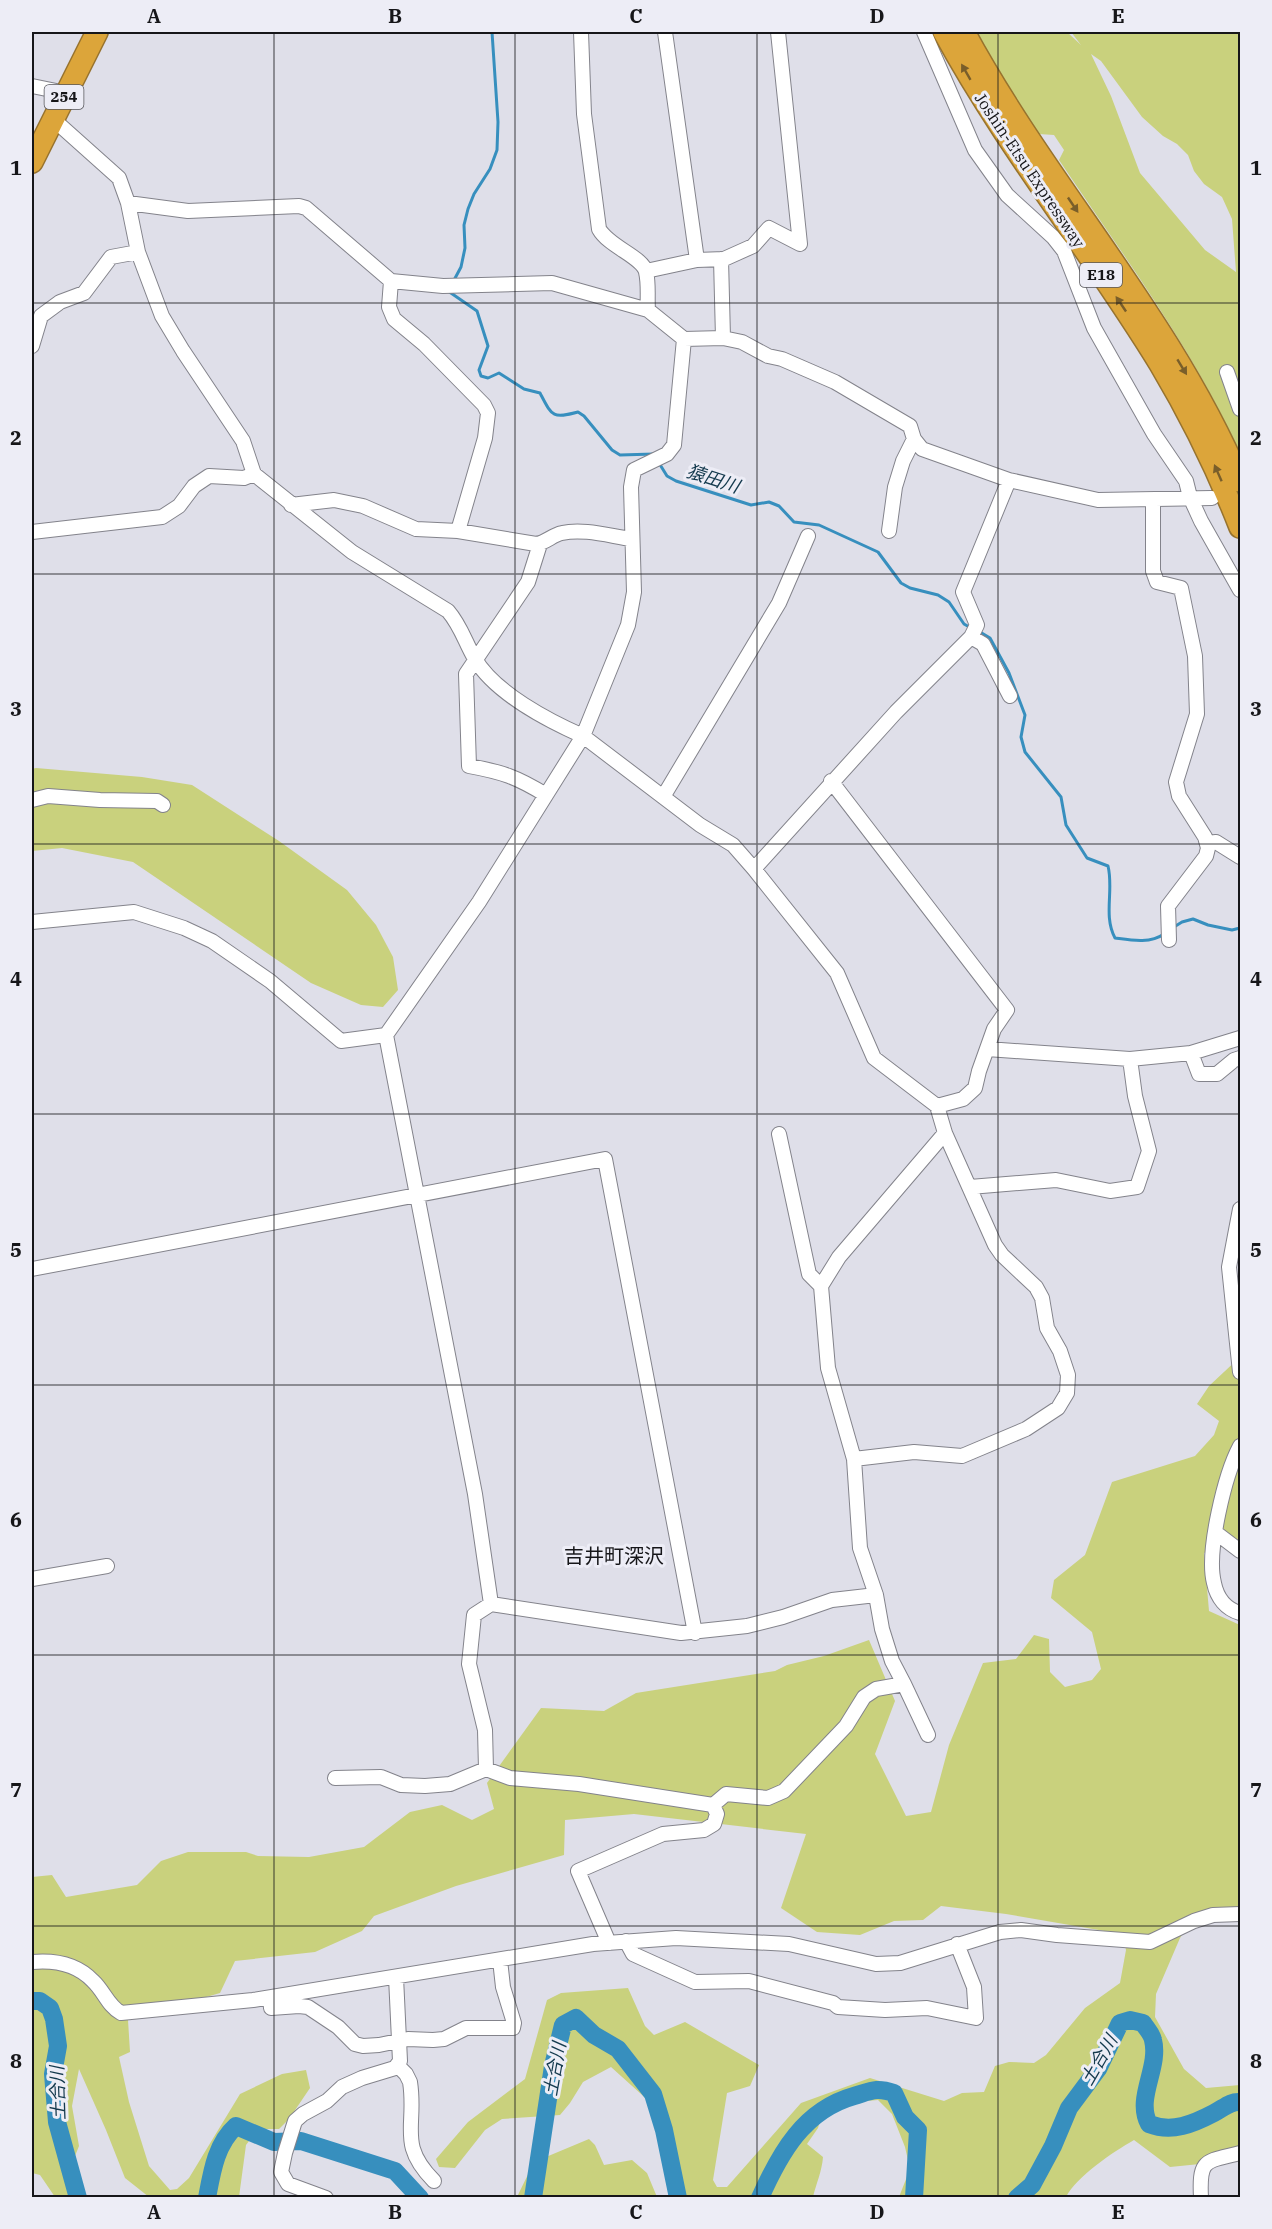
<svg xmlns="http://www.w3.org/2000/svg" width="1272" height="2229" font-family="'IBM Plex Serif','Noto Sans JP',serif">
<rect width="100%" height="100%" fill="#dfdfe9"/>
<path fill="#c9d17d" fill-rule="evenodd" d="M976,32H1067L1081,45L1071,32H1240V453C1193,349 1123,255 1059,160L1064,150L1054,135L1039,134L995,68ZM1091,54L1101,61L1142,117L1163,136L1177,144L1188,155L1194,171L1204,184L1222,197L1232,219L1236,272L1205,250L1140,173L1111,96Z
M36,768L142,777L192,785L279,841L347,890L376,925L393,957L398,990L383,1007L361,1005L311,983L133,862L62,848L32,851V769Z
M1240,1357V1541L1204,1553L1209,1611L1240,1625V1911L1196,1914L1180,1938L1156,1994L1155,2017L1184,2069L1206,2088L1240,2085V2160L1170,2167L1134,2140C1113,2152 1077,2176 1066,2197H899L910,2169L905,2147L892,2114L878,2100L854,2102L821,2118L818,2128L807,2144L823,2157C822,2171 816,2184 813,2197H670L651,2103L611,2067L583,2082L570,2103L560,2115L502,2119L485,2130L455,2168L439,2167L436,2159L468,2122L525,2079L547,2000L561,1993L628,1988L645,2026L654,2035L685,2022L759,2065L750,2086L727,2093L713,2180L717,2187H727L801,2103L870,2078L944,2101L962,2093L984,2092L995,2066L1009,2062L1034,2063L1046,2055L1085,2008L1120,1983L1126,1950L1122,1934L1006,1914L941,1906L923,1920L894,1921L860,1935L817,1932L781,1908L806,1834L634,1814L565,1820L564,1855L456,1886L374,1916L362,1931L315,1952L235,1961L220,1993L128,2020L130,2052L119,2057L129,2102L149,2166L170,2190L177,2189L189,2178L240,2094L282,2074L306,2070L310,2088L289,2119L279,2129H258L246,2145L239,2197H149L125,2178L106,2130L79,2069L72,2106L79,2146L75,2156L79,2180L86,2197H55L40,2175L32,2173V1877L52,1875L66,1897L137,1885L161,1861L188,1852H246L258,1856L309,1857L364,1847L410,1812L442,1805L472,1820L494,1809L487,1783L541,1708L604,1711L636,1693L775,1671L787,1665L824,1656L869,1640L895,1701L875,1754L906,1816L931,1812L949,1745L983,1663L1016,1659L1034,1635L1049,1639L1050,1672L1065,1687L1092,1680L1101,1669L1092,1632L1051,1598L1054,1580L1085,1555L1112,1482L1195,1456L1214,1435L1219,1421L1197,1404L1209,1386Z
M589,2139L595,2145L604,2165L632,2160L647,2173L657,2197H517L534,2162Z"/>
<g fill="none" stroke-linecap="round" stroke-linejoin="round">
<path stroke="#378fbe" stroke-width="3" d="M453,282L461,267L465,248L464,225L468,209L474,194L490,169L497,150L498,122L492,32
M448,291L477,311L488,346L479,370L481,376L488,378L499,373L524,389L540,393C552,416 552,419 578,412L584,416L612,450L620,455L654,454
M659,463L667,476L676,481L751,505L769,502L779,506L794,522L819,525L878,552L901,583L910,588L938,595L949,602L964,624L971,628
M980,632L990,638L1009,673L1025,715L1021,737L1025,752L1061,797L1066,825L1087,858L1108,866C1114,890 1103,916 1115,938C1130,940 1150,944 1164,934
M1174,927L1182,922L1193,919L1208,925L1232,930L1240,928"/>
<path stroke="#378fbe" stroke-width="18" d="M32,2001H40L50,2008L54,2019L58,2046L53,2074L57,2122L78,2198
M207,2198C212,2171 216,2144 236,2126L274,2142L301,2141L395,2171L420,2198
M533,2198L553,2066L563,2025L576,2018L594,2035L618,2049L653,2094L664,2130L678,2198
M760,2198C780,2153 804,2110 854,2096C871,2091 876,2087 894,2093L905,2117L918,2130L914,2198
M1017,2198L1032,2185L1053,2146L1069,2108L1098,2069L1120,2023L1130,2020L1143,2023C1146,2028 1152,2034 1153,2040C1160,2068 1135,2098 1149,2124C1172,2133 1193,2124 1214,2113C1224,2108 1230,2101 1240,2102"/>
<g stroke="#83838b" stroke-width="16">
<path id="minor" d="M581,32L584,114L599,229C609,247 643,257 646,272C649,284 647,298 648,310
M665,32L697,260
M924,32L975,150L1007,195L1053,237L1064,251L1094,328L1154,434L1186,481L1190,497L1201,521L1240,590
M32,86L66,93
M53,119L119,178L128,203L138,252L162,316L183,351L243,441L254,474L352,552L448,611C461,626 465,642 475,659C495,693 549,721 583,736L700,825L733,845L754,869L837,973L874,1058L937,1106L945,1133L995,1245L1002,1255L1036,1287L1042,1298L1047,1328L1060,1351L1068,1375L1067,1393L1058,1408L1026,1429L962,1456L914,1452L854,1459
M128,203L188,211L299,206L306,208L391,281L443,286L552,283L648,310L684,339L723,338L742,342L768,356L782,359L835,382L910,426L914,439L922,449L1009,480L1098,500L1212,498
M721,259L723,338
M646,271L697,260L724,259L753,246L769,228L800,244L778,32
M391,281L389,307L394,319L424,344L484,405L488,413L485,438L458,531
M32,346L41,316L60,302L84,293L111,257L138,252
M1227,372L1240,409
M1153,500V571L1157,582L1181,588L1195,656L1197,714L1176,782L1179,796L1205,837L1208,848L1206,856L1168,906L1169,940
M291,505L334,500L363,506L416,529L458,531L536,544C546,543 552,535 562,533C583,528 610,536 632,539
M889,531L895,487L903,461L914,439
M32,532L162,517L179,506L194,486L209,476L244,478L254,474
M540,544L528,582L466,674L469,766C502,772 517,777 546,795
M971,637L983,644L1010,696
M831,781L1007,1010L994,1029L979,1071L975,1088L963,1099L937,1106
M663,797L779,603L808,536
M32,800L48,796L100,800L157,801L163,805
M1207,843L1216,842L1240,857
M754,869L896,712L971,637L977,625L963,592L1009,480
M32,922L134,912L184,928L212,941L270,981L341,1041L386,1035
M987,1049L1130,1059L1191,1053L1240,1038
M1191,1053L1199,1074H1217L1234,1060L1240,1058
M779,1134L809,1274L821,1286
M970,1187L1056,1180L1110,1191L1137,1187L1149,1151L1135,1096L1130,1059
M1240,1209L1229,1267L1240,1372
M32,1269L605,1159L695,1633
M1240,1446C1225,1474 1206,1552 1214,1583C1217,1598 1226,1609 1240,1613
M1215,1532L1240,1551
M32,1579L107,1566
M491,1604L475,1494L386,1035L479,902L583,736L628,625L634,592L631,487L634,470L667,454L674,445L684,339
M904,1684L928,1735
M486,1769L485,1730L469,1664L474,1615L491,1604L681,1633L747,1626L783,1617L832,1600L876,1595
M335,1778L381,1777L401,1785L425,1786L450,1784L486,1769L510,1778L579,1784L713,1805L726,1794L768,1798L784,1791L846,1726L864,1697L876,1689L904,1684L892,1661L882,1629L876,1595L860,1548L854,1459L828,1368L821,1286L839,1257L945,1133
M626,1941L633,1954L695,1982L749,1981L833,2003L838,2007L885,2010L927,2008L976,2018L974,1987L957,1944
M609,1943L578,1871L663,1834L704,1830L714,1824L717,1814L713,1805
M32,1962C54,1960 77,1964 93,1981C104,1991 108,2006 121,2013L253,2000L593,1944L676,1938L789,1944L876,1964L900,1963L1000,1932L1021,1930L1057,1935L1150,1942L1194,1921L1213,1915L1240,1914
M270,1998L271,2008L299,2006L308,2007L338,2027L355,2044L363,2046L379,2045L408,2039L433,2040L444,2039L466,2028H513L514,2023L503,1987L500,1960
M397,2065L406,2074L410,2082C417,2126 397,2144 434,2181
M326,2198L288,2184L281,2172L285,2153L295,2121L303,2114L327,2101L342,2087L362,2078L395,2068L400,2061L396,1977
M1201,2198C1199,2158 1205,2162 1240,2153"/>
</g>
<g stroke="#97732e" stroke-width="24">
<path id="highway" d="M944,32C1007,148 1091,251 1160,364C1191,416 1218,471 1240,527
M964,32C1048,187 1171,318 1240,481
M32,162L97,32"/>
</g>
<use href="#minor" stroke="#fff" stroke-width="14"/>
<use href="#highway" stroke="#dca53a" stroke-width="21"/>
</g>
<defs><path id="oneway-solid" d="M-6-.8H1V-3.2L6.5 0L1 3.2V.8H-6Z" transform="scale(1.5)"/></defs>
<g fill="#795e2a">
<use href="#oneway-solid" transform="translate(966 72) rotate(-120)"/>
<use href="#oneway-solid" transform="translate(1073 205) rotate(56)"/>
<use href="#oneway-solid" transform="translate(1121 304) rotate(-124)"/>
<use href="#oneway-solid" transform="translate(1182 367) rotate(59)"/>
<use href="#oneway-solid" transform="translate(1218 473) rotate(-114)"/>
</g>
<path fill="none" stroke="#161619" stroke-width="1.5" stroke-opacity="0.55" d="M274,32V2198M515,32V2198M757,32V2198M998,32V2198M32,303H1240M32,574H1240M32,844H1240M32,1114H1240M32,1385H1240M32,1655H1240M32,1926H1240"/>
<g text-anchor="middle" stroke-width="6" stroke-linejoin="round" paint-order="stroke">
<g fill="#ededf6" stroke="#56565b" stroke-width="1.5">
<rect x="44.5" y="85" width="39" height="24" rx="4.5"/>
<rect x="1080" y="263" width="42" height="24" rx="4.5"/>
</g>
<g font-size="15" font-weight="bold" fill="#161619">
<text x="64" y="102">254</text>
<text x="1101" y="280">E18</text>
</g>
<g font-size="16" fill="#161619" stroke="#ededf6">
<text transform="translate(1030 170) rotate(56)" y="6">Joshin-Etsu Expressway</text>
</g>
<g font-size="18" font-style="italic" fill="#13394d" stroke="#ededf6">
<text transform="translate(713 479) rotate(18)" y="6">猿田川</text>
<text transform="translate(1099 2060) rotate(-60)" y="6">土合川</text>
<text transform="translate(555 2069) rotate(-80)" y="6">土合川</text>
<text transform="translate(58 2093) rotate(-92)" y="6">土合川</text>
</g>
<g font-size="20" fill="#161619" stroke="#ededf6">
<text x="614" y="1563">吉井町深沢</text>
</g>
</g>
<rect width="1272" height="2229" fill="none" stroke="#ededf6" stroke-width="66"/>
<rect x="33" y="33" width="1206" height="2163" fill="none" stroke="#161619" stroke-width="2"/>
<g font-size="20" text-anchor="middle" font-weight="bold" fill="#161619">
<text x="154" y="23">A</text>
<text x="395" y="23">B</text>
<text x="636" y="23">C</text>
<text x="877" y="23">D</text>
<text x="1118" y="23">E</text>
<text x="16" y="175">1</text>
<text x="1256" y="175">1</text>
<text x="16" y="445">2</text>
<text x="1256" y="445">2</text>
<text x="16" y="716">3</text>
<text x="1256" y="716">3</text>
<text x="16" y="986">4</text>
<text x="1256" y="986">4</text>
<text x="16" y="1257">5</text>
<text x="1256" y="1257">5</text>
<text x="16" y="1527">6</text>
<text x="1256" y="1527">6</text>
<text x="16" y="1797">7</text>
<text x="1256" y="1797">7</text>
<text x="16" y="2068">8</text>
<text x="1256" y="2068">8</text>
<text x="154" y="2219">A</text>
<text x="395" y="2219">B</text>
<text x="636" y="2219">C</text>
<text x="877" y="2219">D</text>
<text x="1118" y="2219">E</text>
</g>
</svg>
